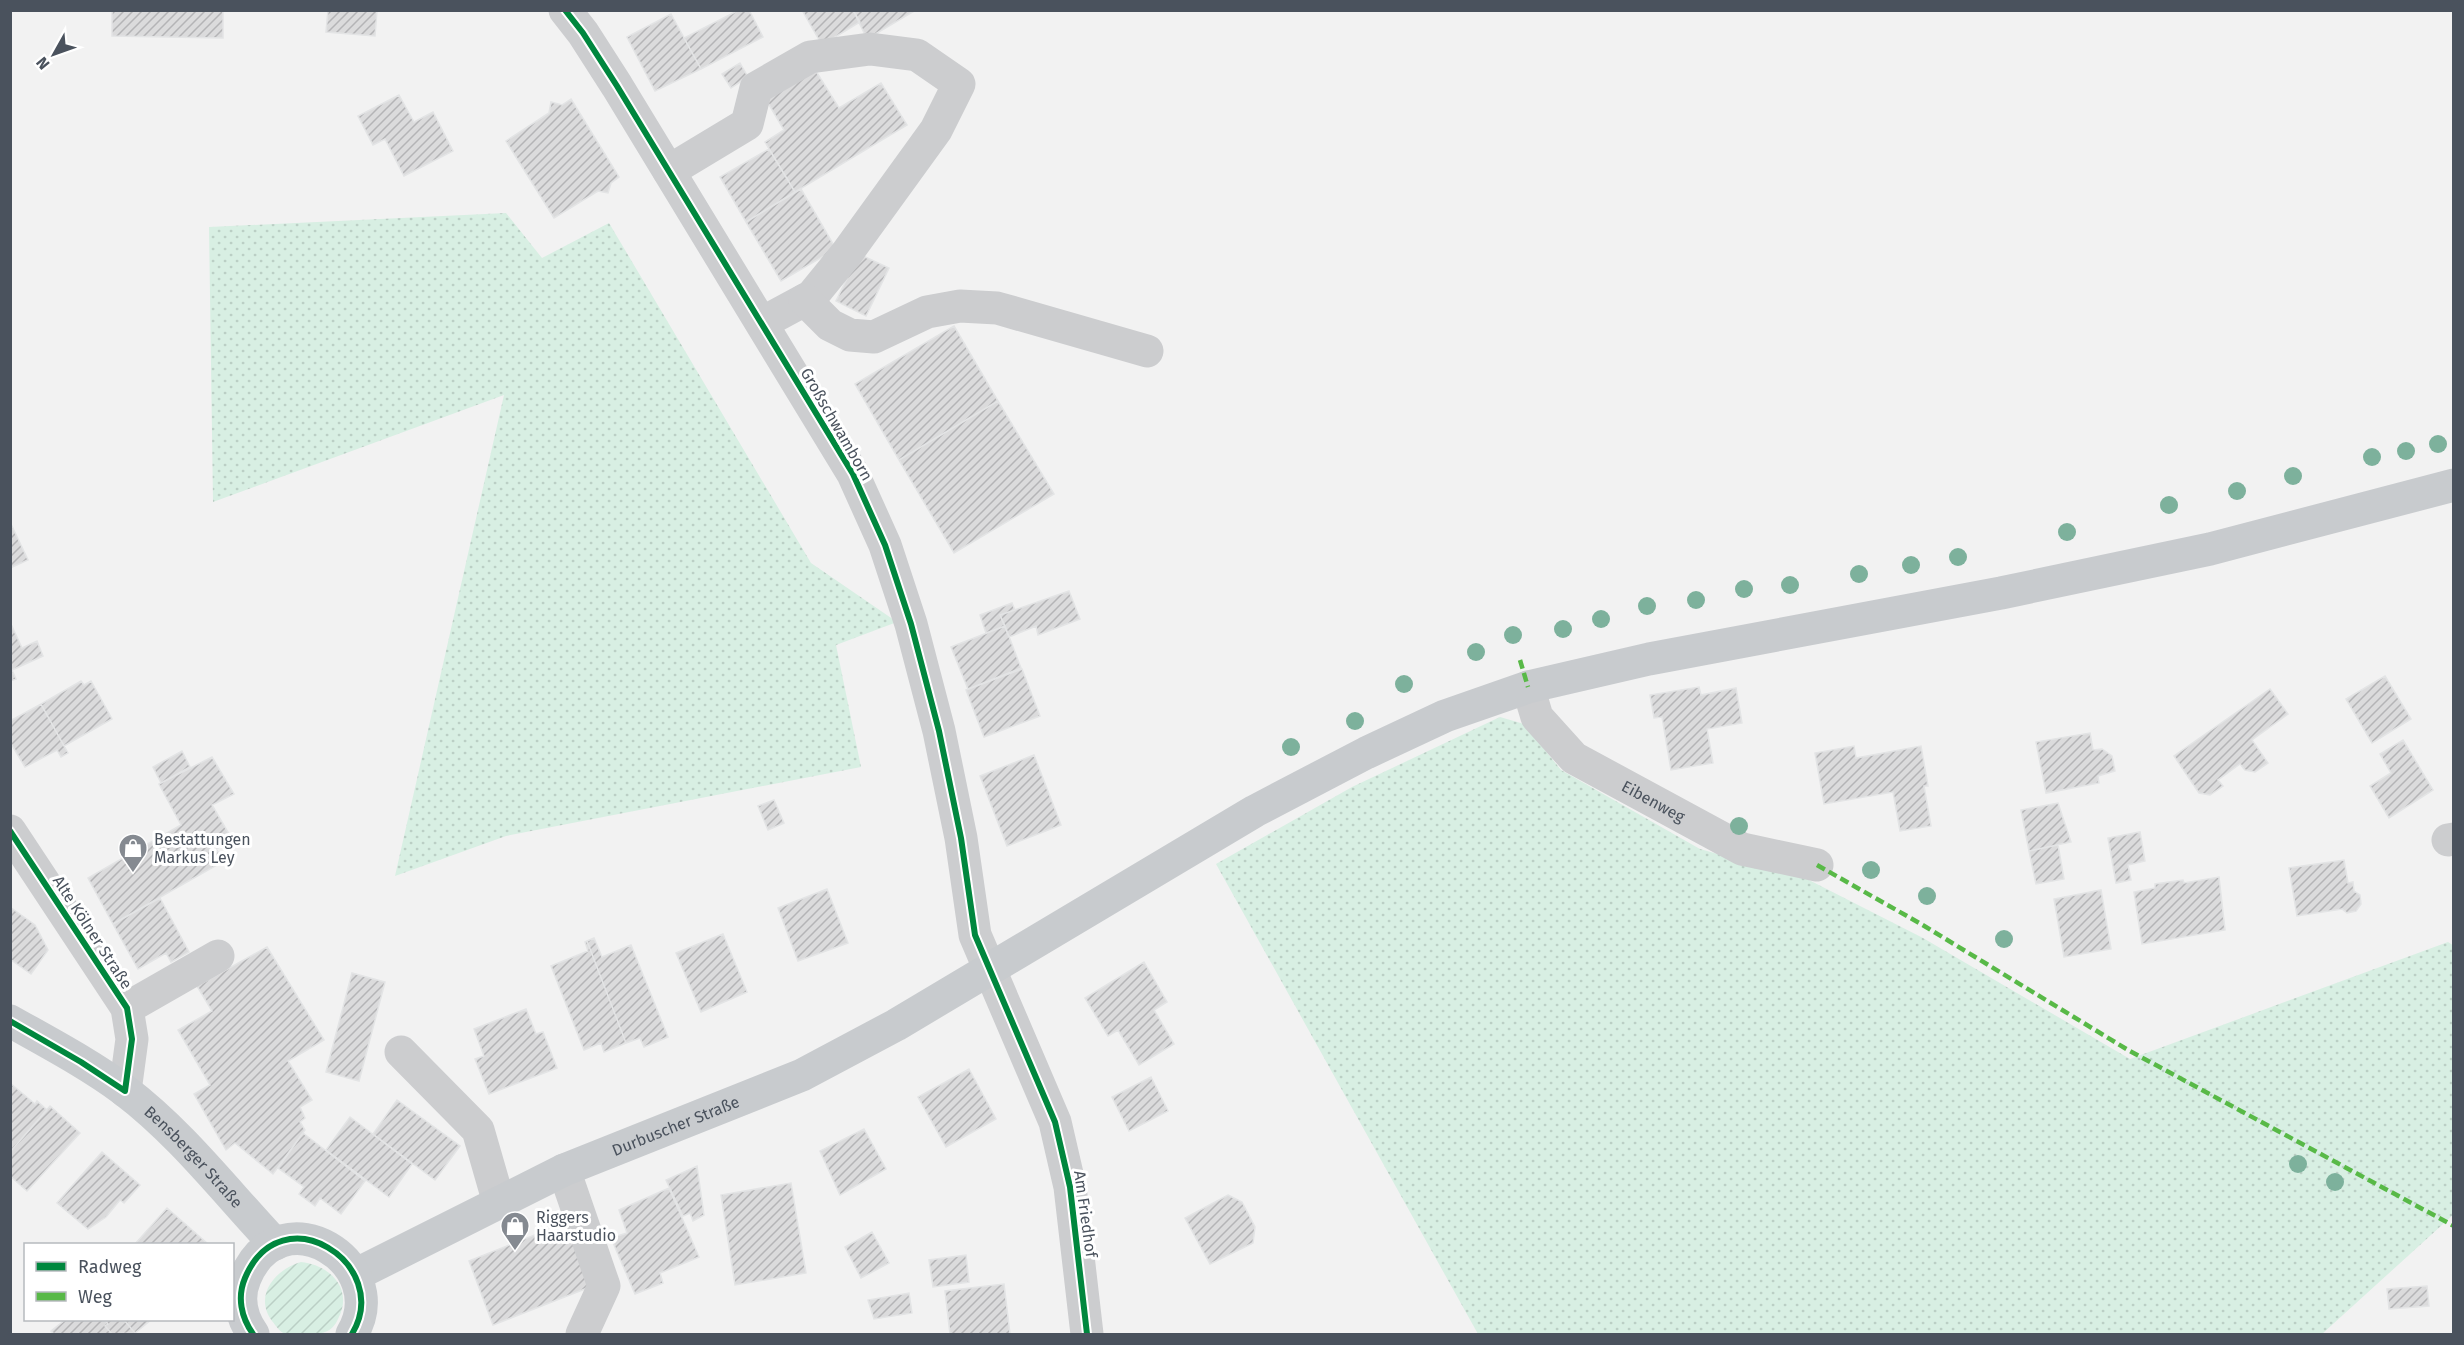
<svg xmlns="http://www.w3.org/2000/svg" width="2464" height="1345" font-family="'Fira Sans',sans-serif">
<defs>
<pattern id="grass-dots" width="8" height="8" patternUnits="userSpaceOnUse" patternTransform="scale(1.5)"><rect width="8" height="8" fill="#d8efe3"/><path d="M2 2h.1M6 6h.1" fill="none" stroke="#bbcfc5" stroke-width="1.8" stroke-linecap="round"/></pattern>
<pattern id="garden-furrows" width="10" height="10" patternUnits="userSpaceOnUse" patternTransform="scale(1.5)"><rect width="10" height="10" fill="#d8efe3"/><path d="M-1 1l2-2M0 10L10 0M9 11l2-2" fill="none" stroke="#bbcfc5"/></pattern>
<pattern id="building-hatch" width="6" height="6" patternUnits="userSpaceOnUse" patternTransform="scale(1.5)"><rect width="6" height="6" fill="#dbdbdc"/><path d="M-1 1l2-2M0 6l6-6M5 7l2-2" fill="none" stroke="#b4b4b6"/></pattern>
</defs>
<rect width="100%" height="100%" fill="#f2f2f2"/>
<path fill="url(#grass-dots)" d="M506,213L542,258L609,223L811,563L897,622L836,645L861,767L506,836L395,876L504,395L213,502L209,227Z
M1500,717L1524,724L1561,770L1700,849L1807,879L1923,938L2130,1059L2448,942L2454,946L2453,1215L2322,1334H1478L1216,864L1352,787Z"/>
<path fill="url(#garden-furrows)" d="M301,1262C330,1265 354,1289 338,1319C332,1333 321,1334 308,1334C301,1334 291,1336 285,1334C279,1331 276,1326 272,1321C253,1295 276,1269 301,1262Z"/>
<path fill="url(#building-hatch)" stroke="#e3e4e5" stroke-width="1.5" d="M112,10H223V38L112,36Z
M328,10H377L375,36L326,32Z
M739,10H749L763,37L701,69L684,38Z
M802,10H853L860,22L822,45Z
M853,10H916L867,39Z
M671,14L701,69L655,91L627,37Z
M740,63L748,77L731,88L722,74Z
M814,68L839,108L881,83L907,125L795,192L765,142L784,130L765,98Z
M399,95L414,122L433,112L453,151L404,176L385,139L373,145L358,116Z
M571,99L619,177L611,183L608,193L598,191L554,218L506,141L549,113L551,102L562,105Z
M769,149L795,192L746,222L720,177Z
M801,189L836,249L781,281L746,222Z
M859,254L889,268L866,316L836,301Z
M954,326L998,401L899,460L855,384Z
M998,401L1054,494L954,553L899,460Z
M10,522L28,560L10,568Z
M1069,591L1080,619L1038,635L1036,626L1009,637L1000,615Z
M1012,603L1015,610L1000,615L1005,626L986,633L980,615Z
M10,622L22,648L37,641L43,656L12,670L16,679L10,681Z
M1005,626L1021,668L968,689L951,647Z
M1022,669L1040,716L984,737L966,690Z
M2385,676L2411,719L2372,743L2346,699Z
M81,681L84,685L91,681L112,719L64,746L41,704Z
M1699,687L1701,695L1736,688L1742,723L1707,729L1713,763L1671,770L1662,717L1654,718L1650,695Z
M2270,689L2288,714L2252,740L2268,763L2255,772L2245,770L2240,764L2218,780L2223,786L2210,795L2199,793L2174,756Z
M41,704L68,753L61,757L57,750L25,767L10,742V721Z
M2090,733L2093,750L2102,749L2112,756L2115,771L2098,776L2099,783L2046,793L2036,742Z
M2403,740L2433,790L2389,818L2370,786L2391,773L2380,754Z
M1854,746L1856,758L1921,746L1928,786H1924L1931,826L1900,831L1893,792L1824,804L1815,753Z
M182,751L190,767L161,783L153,767Z
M1034,755L1061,825L1007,846L980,776Z
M212,757L234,794L212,805L232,839L216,849L224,861L113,924L88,878L181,825L159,784Z
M774,800L784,823L768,830L758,806Z
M2058,803L2071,842L2029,851L2021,810Z
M2140,832L2145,861L2128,865L2131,880L2116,883L2108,838Z
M2058,845L2064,879L2036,884L2029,851Z
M2344,860L2348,883L2353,882L2354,891L2360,895L2361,904L2356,911L2347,913L2342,909L2297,916L2289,868Z
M2219,877L2225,930L2142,944L2134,892L2155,888V884L2183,880L2184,883Z
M827,889L848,943L798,961L778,908Z
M2101,890L2111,949L2064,957L2054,899Z
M160,898L189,952L171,962L166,953L138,969L113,924Z
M10,907L35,925L48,950L31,974L10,959Z
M723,934L747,992L701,1012L676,953Z
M594,938L602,957L631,945L668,1037L644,1047L640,1038L626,1043L587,941Z
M587,941L626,1043L604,1052L601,1043L584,1050L551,966L588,951L585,942Z
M267,947L324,1040L288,1061L312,1100L300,1107L305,1118L300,1122L305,1130L273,1174L235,1143L226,1150L194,1094L210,1085L178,1030L212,1011L197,986Z
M1144,962L1167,1002L1154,1010L1174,1044L1139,1065L1118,1030L1108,1036L1085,998Z
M352,973L385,982L359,1081L326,1072Z
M526,1009L536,1034L543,1032L557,1068L489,1094L475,1059L484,1056L474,1029Z
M969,1069L996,1119L946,1147L918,1097Z
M1151,1077L1168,1111L1129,1131L1112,1097Z
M10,1083L35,1104L37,1101L47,1110L10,1152Z
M397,1100L460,1146L435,1180L373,1134Z
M50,1106L80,1133L27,1191L10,1176V1152Z
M350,1117L412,1164L389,1197L326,1150Z
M864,1129L886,1169L840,1195L820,1151Z
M303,1133L365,1181L341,1214L320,1198L315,1206L299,1194L304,1187L278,1168Z
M102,1152L140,1185L124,1203L120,1200L106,1217L88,1229L57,1203Z
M697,1166L704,1215L693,1221L690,1213L683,1216L666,1180Z
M791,1183L806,1273L735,1285L721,1195Z
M669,1188L699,1257L660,1273L663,1283L635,1294L611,1238L627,1233L619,1210Z
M1228,1195L1242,1202L1255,1227L1253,1243L1210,1264L1185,1218Z
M167,1208L208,1244H135Z
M565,1223L590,1287L493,1325L469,1261Z
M872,1232L889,1263L861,1278L845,1247Z
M966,1255L969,1282L933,1287L929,1260Z
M1004,1284L1010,1334H950L945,1291Z
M2427,1286L2429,1306L2389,1309L2387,1289Z
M909,1293L912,1313L874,1319L868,1300Z
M65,1320H105L108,1324L105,1326L112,1334H54L51,1331Z
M105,1320H124L135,1333L112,1334L105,1326L108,1324Z
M124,1320H151L135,1333Z"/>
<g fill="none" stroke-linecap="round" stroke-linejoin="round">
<g stroke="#cccdcf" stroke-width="33">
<path d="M565,10L583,33L617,86L853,474L885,545L911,624L939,731L961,838L975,935L1055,1122L1070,1187L1087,1334"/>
<path d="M669,171L747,124L756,88L810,57L870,49L917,55L959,84L936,130L847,253L812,296L762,323"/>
<path d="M805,300L830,325L850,335L874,337L927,312L960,306L997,308L1147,351"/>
<path id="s1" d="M1528,687L1537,717L1574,758L1742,849L1817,865"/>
<path d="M10,831L127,1008L132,1039L125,1091"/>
<path d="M2448,840L2454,839"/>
<path d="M127,1008L218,956"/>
<path d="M401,1052L478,1130L499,1203"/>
<path d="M564,1170L604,1286L582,1334"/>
</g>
<g stroke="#c8cbce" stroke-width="33">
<path id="s2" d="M10,1021C49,1043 89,1064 124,1090C181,1133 226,1192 275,1244"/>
<path id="s3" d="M355,1275L564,1170L802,1075L896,1025L1255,811L1366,753L1445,716L1528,687L1649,659L2001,593L2210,549L2454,485"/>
<path d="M253,1334C241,1317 237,1297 245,1278C281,1192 394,1264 352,1334"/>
</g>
<path stroke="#58b947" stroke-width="4.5" stroke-dasharray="9 4.5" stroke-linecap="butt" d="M1520,660L1528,687
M1817,865L1921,924L2128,1050L2454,1226"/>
<g stroke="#fff" stroke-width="10">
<path id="cycleway" d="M565,10L583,33L617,86L853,474L885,545L911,624L939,731L961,838L975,935L1055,1122L1070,1187L1087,1334
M10,831L127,1008L132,1039L125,1091L81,1062L10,1021
M253,1334C241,1317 237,1297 245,1278C281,1192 394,1264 352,1334"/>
</g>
<use href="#cycleway" stroke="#00873e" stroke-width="6"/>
</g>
<g fill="#7db19c">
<circle cx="2438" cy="444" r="9"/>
<circle cx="2406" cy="451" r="9"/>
<circle cx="2372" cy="457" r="9"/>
<circle cx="2293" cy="476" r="9"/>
<circle cx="2237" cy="491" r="9"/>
<circle cx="2169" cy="505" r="9"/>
<circle cx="2067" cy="532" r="9"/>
<circle cx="1958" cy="557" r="9"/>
<circle cx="1911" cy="565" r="9"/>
<circle cx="1859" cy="574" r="9"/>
<circle cx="1790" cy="585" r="9"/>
<circle cx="1744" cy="589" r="9"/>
<circle cx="1696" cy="600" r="9"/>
<circle cx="1647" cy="606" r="9"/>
<circle cx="1601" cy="619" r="9"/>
<circle cx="1563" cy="629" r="9"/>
<circle cx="1513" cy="635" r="9"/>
<circle cx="1476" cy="652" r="9"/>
<circle cx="1404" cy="684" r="9"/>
<circle cx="1355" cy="721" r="9"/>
<circle cx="1291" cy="747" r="9"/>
<circle cx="1739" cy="826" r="9"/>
<circle cx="1871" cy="870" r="9"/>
<circle cx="1927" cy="896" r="9"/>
<circle cx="2004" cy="939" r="9"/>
<circle cx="2298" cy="1164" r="9"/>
<circle cx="2335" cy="1182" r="9"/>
</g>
<defs>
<g id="shop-pin" transform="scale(1.5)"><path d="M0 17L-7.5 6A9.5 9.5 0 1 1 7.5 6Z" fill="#858a91" stroke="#fff"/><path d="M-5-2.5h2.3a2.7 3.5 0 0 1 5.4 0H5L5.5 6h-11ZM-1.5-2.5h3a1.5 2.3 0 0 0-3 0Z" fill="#fff"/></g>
</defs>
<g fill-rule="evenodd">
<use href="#shop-pin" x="133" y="848"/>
<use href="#shop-pin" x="515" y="1226"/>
</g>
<g text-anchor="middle" stroke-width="6" stroke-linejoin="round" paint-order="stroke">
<g font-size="16" fill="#4a525d" stroke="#fff">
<text transform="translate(837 424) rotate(60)" y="6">Großschwamborn</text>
<text dy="6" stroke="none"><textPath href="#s1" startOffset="177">Eibenweg</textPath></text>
<text transform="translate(93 932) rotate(57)" y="6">Alte Kölner Straße</text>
<text dy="6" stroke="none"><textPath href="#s3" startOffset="354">Durbuscher Straße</textPath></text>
<text dy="6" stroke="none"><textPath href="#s2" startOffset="230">Bensberger Straße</textPath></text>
<text transform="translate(1086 1214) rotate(82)" y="6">Am Friedhof</text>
</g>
<g font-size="16" fill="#4a525d" stroke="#fff" text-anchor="start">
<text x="154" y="845">Bestattungen<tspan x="154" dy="18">Markus Ley</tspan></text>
<text x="536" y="1223">Riggers<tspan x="536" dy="18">Haarstudio</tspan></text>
</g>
</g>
<rect width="2464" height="1345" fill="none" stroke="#4a525d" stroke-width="24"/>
<rect x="24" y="1243" width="210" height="78" fill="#ffffff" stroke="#b7babe" stroke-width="1.5"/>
<rect x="36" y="1262" width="30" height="9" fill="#00873e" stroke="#b7babe" stroke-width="1.5"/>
<text x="78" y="1273" font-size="18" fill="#4a525d">Radweg</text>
<rect x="36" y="1292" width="30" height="9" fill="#58b947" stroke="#b7babe" stroke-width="1.5"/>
<text x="78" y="1303" font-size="18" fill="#4a525d">Weg</text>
<g transform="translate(54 54) rotate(230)" stroke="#ffffff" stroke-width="4.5" paint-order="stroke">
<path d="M0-4.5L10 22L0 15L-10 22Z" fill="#4a525d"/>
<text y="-9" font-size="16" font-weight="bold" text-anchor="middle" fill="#4a525d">N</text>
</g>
</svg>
